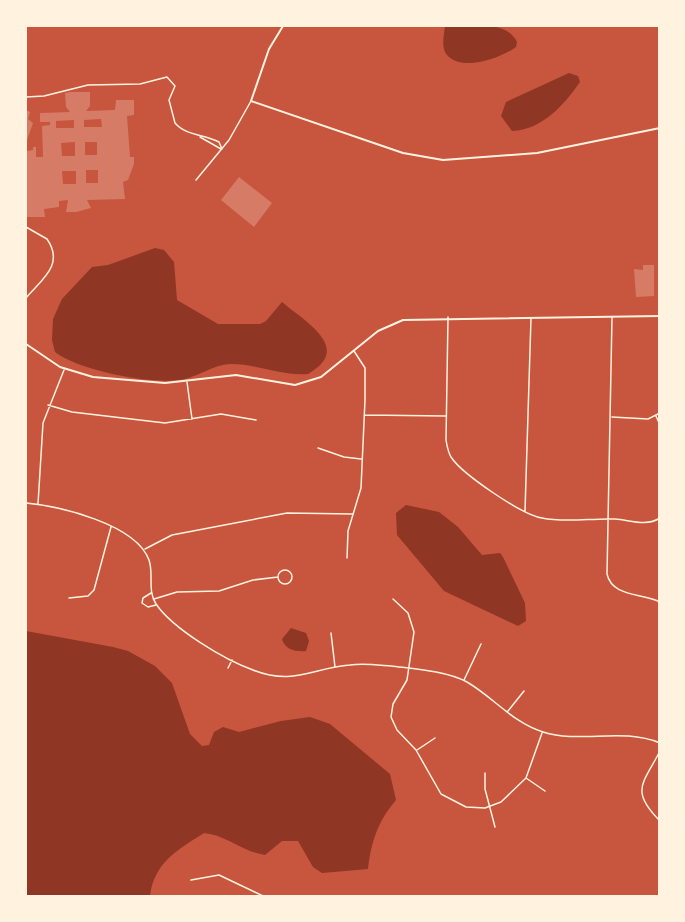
<svg xmlns="http://www.w3.org/2000/svg" width="685" height="922" font-family="'Alegreya Sans',sans-serif">
<rect width="100%" height="100%" fill="#c8553d"/>
<path fill="#8f3625" d="M445,26C466,25 506,19 517,42L516,47C501,58 465,71 449,57C440,50 444,35 445,26Z
M569,73L578,76L580,82C564,105 542,130 512,131L501,116L506,102Z
M155,248L164,250L174,262L177,300L218,324H260L266,321L282,302C304,321 354,348 308,374C281,376 257,364 231,364C213,364 196,379 178,380C148,384 78,370 55,352L52,340L53,319L62,299L92,267L108,265Z
M406,505L439,512L458,527L482,555L500,553L503,557L525,603L526,621L518,626L444,591L397,535L396,513Z
M291,628L306,633L309,641L306,651C296,652 285,650 282,639Z
M26,631L113,647L128,651L155,666L172,683L190,734L202,746L209,745L214,732L223,727L239,732L281,721L310,717L330,724L390,774L396,800C378,821 371,842 368,869L322,873L313,867L298,841H282L265,855C243,852 226,835 204,833C177,850 154,863 150,896H26Z"/>
<path fill="#d67c66" fill-rule="evenodd" d="M71,92H90V106L86,111L115,110L116,100H134V115L127,116L130,157H134V164L128,180L123,182L125,199L87,200L91,208L76,212H66L68,200L59,201V207L44,209L45,217H27L26,151L33,150V147H36V157H43L42,126L50,125V122H40V113L70,112L66,107L65,93ZM101,119L102,127H84V120ZM74,120V128H56V121ZM75,142V156H62L61,143ZM85,142H97V155H85ZM86,170H98V183H86ZM62,171H76V184H63Z
M26,110L30,112L28,119L33,123L26,143Z
M239,177L272,203L254,227L221,200Z
M643,265H654V296L636,297L634,269L643,270Z"/>
<g fill="none" stroke-linecap="round" stroke-linejoin="round">
<path stroke="#fff3e0" stroke-width="1.5" d="M26,97L44,96L88,85L140,84L167,77L175,86L169,100L175,123C186,136 204,134 219,142L222,149
M200,137L221,149
M196,180L229,140L251,101
M26,227L47,239C65,265 41,280 26,298
M448,317L446,440C447,446 448,452 451,457C462,474 522,515 542,518C565,523 591,518 615,519C630,520 646,527 660,518
M612,317L607,574C612,597 642,593 660,602
M187,382L192,419
M48,405L72,412L165,423L221,414L256,420
M365,415L446,416
M656,416L660,425
M612,417L648,419L660,413
M318,448L344,457L361,459
M26,503C59,506 136,524 149,560C154,574 147,590 156,604C173,629 225,660 253,670C293,686 312,668 350,665C363,663 378,665 391,666C415,669 446,671 467,682C493,697 513,723 543,732C581,744 621,727 660,743
M38,504L43,423L64,370
M525,511L531,318
M145,549L172,535L287,513L353,514
M347,558L348,531L361,488L365,400V368L354,351
M278 577a7 7 0 1 1 14 0a7 7 0 1 1-14 0Z
M151,593L143,598L142,603L148,607L156,605
M69,598L88,596L94,590L111,527
M154,599L177,592L219,591L253,580L278,577
M393,599L408,613L414,632L407,680L393,704L391,717L397,730L416,750L441,794L466,807L485,808L501,802L526,778L542,733
M331,633L335,667
M228,668L232,660
M464,680L481,644
M508,711L524,691
M417,750L435,738
M485,773V789L495,827
M526,778L545,791
M659,820C630,790 643,784 660,751
M191,880L219,875L263,896"/>
<path stroke="#fff3e0" stroke-width="2" d="M283,26L269,49L251,101L403,153L443,160L537,153L660,128
M26,344L60,367L93,377L165,383L236,375L295,385L321,377L378,331L403,320L660,316"/>
</g>
<rect width="685" height="922" fill="none" stroke="#fff3e0" stroke-width="54"/>
</svg>
